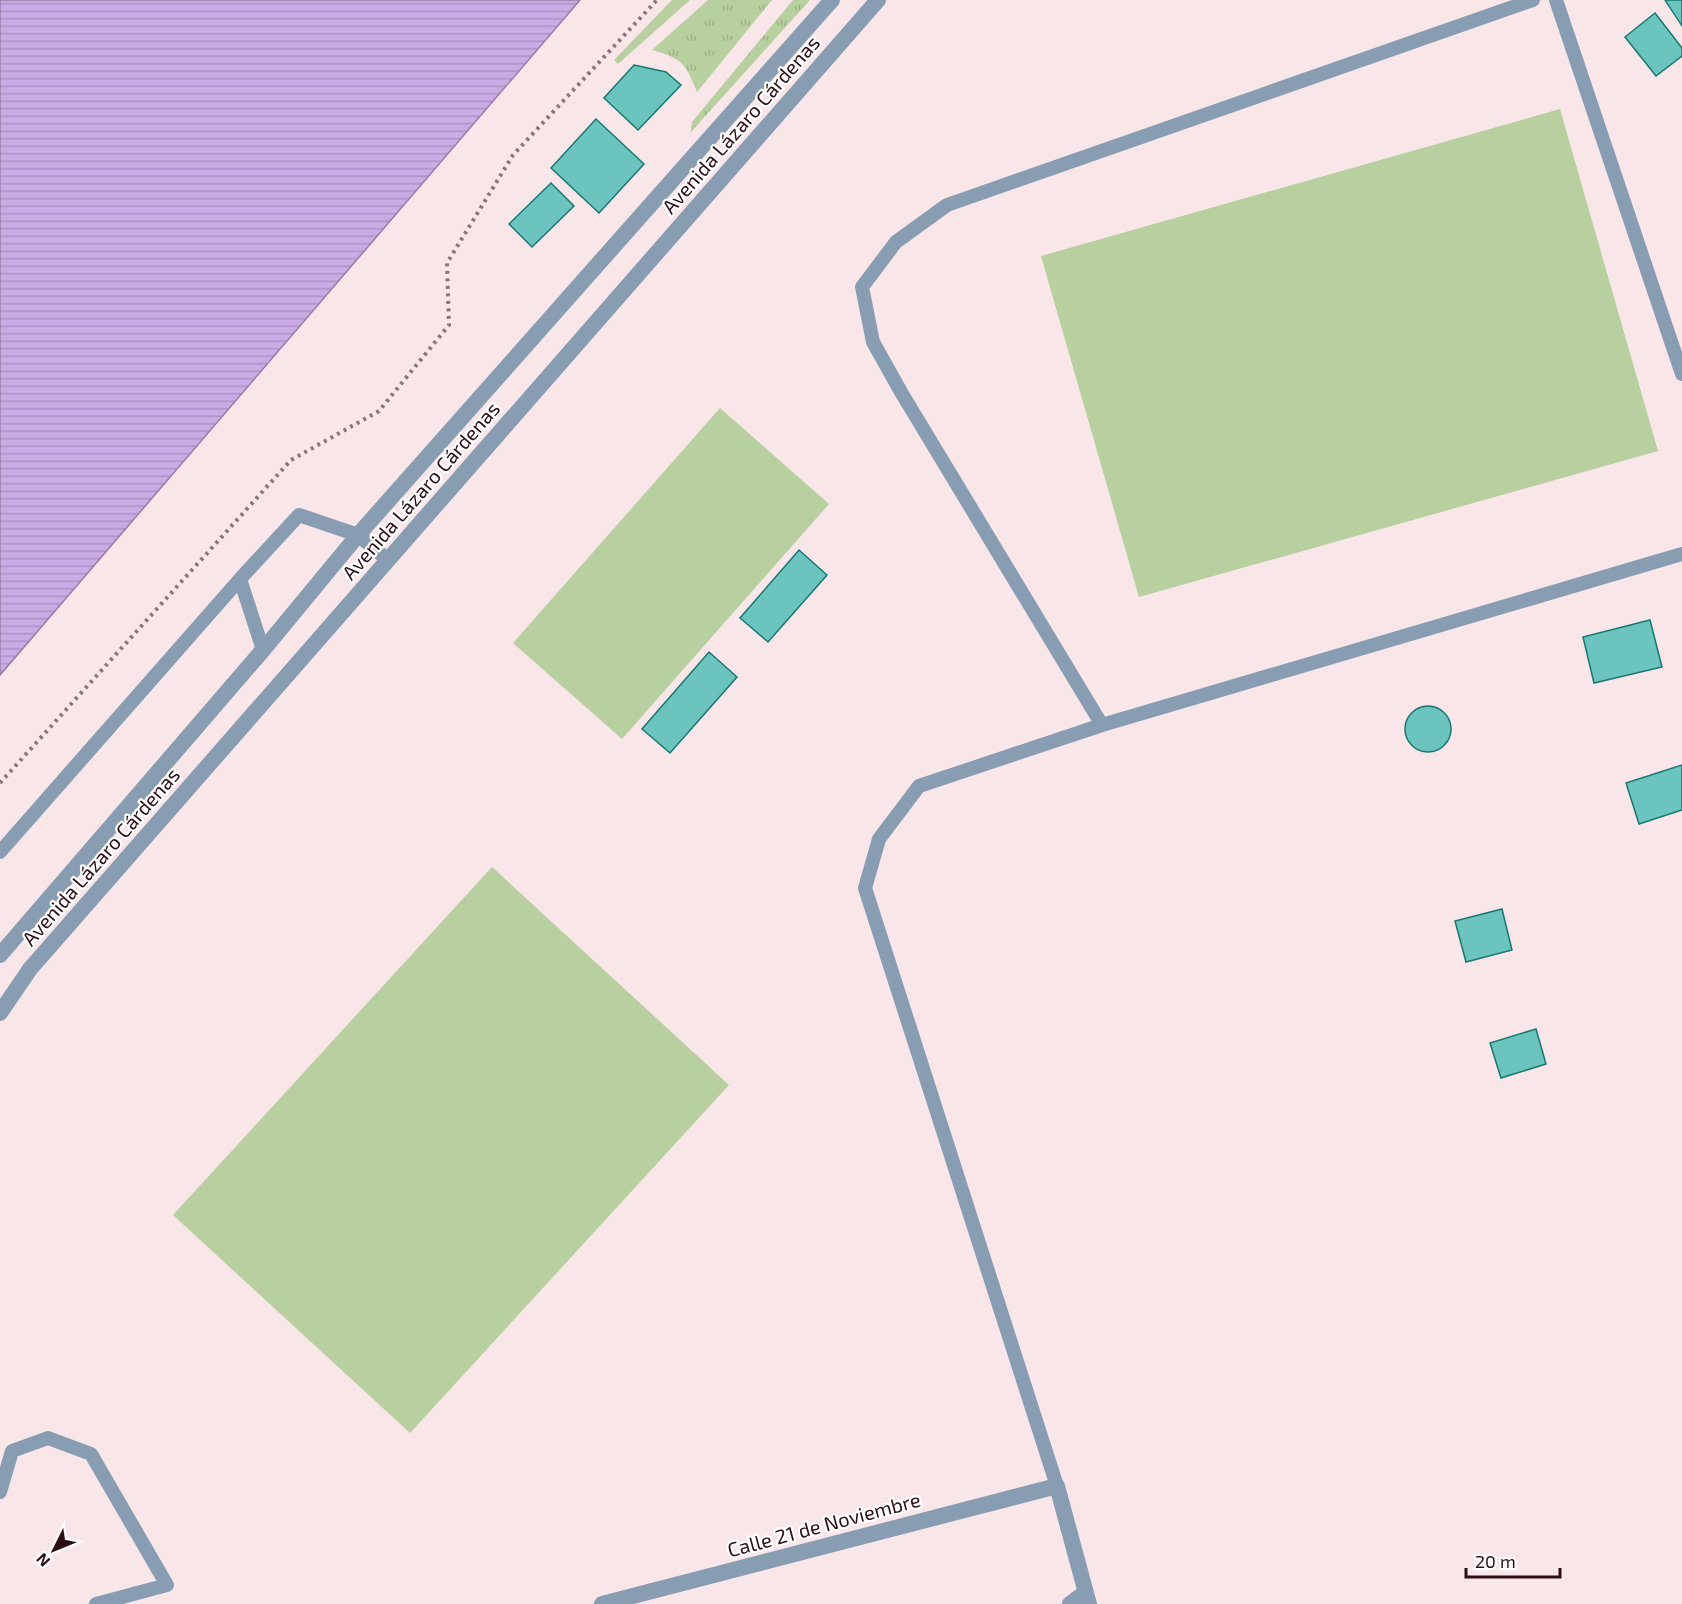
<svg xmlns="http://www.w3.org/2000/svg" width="1682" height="1604" font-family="'Exo 2',sans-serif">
<defs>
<pattern id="grass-tufts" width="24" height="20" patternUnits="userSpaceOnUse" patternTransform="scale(1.5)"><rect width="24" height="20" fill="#b8cf9f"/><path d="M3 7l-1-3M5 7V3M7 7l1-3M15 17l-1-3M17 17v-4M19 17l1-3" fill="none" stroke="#9eb188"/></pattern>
<pattern id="water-rules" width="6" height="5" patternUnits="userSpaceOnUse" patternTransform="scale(1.5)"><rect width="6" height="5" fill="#caabe5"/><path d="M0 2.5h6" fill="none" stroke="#ae92c4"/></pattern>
</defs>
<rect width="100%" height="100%" fill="#f8e6e8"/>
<path fill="url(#grass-tufts)" d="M672,0H690L618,64L614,60Z
M708,0H772L697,92C686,64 682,58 652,50Z
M793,0H810L691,132L692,122Z"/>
<path fill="#b8cf9f" d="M1560,109L1658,451L1139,597L1041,256Z
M720,408L829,504L622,739L513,643Z
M492,867L729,1085L410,1433L173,1215Z"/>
<path fill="url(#water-rules)" stroke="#9b7ca7" stroke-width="1.5" d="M0,0H580L0,675Z"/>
<path fill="#6bc4bd" stroke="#1b7772" stroke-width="1.5" d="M1665,0H1682V26Z
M1655,13L1682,48V56L1656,76L1625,37Z
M634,65L666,72L681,85L638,130L604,98Z
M596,119L644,164L599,213L551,168Z
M551,183L574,206L532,247L509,224Z
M799,550L827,575L768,642L740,618Z
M1650,620L1662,667L1594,683L1583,637Z
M709,652L737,677L670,753L642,729Z
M1405 729a23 23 0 1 1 46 0a23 23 0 1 1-46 0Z
M1682,765V810L1639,824L1626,783Z
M1502,909L1512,950L1466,962L1455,921Z
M1536,1029L1546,1064L1501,1078L1490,1043Z"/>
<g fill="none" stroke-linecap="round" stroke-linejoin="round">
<path stroke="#8d7579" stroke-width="4" stroke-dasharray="3 4.5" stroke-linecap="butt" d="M0,783L291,460L379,411L449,325L447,263L513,155L657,0"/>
<path stroke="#899db2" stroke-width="14" d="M1556,0L1682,374
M263,650L240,579L299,515L358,535L388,560
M1102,725L901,392L873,342L862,287L896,242L947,205L1533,0
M0,852L240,579
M1057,1486L865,888L879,839L919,786L1102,725L1682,554
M0,1492L12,1451L48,1438L91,1454L167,1585L96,1604"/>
<path stroke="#899db2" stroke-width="16" d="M0,955L263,650L358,535L832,0
M0,1013L30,969L878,0
M602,1604L1057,1486L1089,1604
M1070,1604L1086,1592"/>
</g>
<g text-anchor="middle" stroke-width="4.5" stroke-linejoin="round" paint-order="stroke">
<g font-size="20" fill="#2d0e15" stroke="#fff">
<text transform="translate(741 125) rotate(-49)" y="7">Avenida Lázaro Cárdenas</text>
<text transform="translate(421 491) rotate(-49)" y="7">Avenida Lázaro Cárdenas</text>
<text transform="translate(101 857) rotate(-49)" y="7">Avenida Lázaro Cárdenas</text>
<text transform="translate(824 1525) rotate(-15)" y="7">Calle 21 de Noviembre</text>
</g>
</g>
<g transform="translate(54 1550) rotate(227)" stroke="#ffffff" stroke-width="4.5" paint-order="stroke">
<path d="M0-4.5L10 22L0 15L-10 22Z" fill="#2d0e15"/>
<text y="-9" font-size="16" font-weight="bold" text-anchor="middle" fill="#2d0e15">N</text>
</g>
<path d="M1466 1568v9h94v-9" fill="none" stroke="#2d0e15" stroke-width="3"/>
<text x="1475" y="1568" font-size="18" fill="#2d0e15" stroke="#ffffff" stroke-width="4.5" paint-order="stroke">20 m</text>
</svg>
